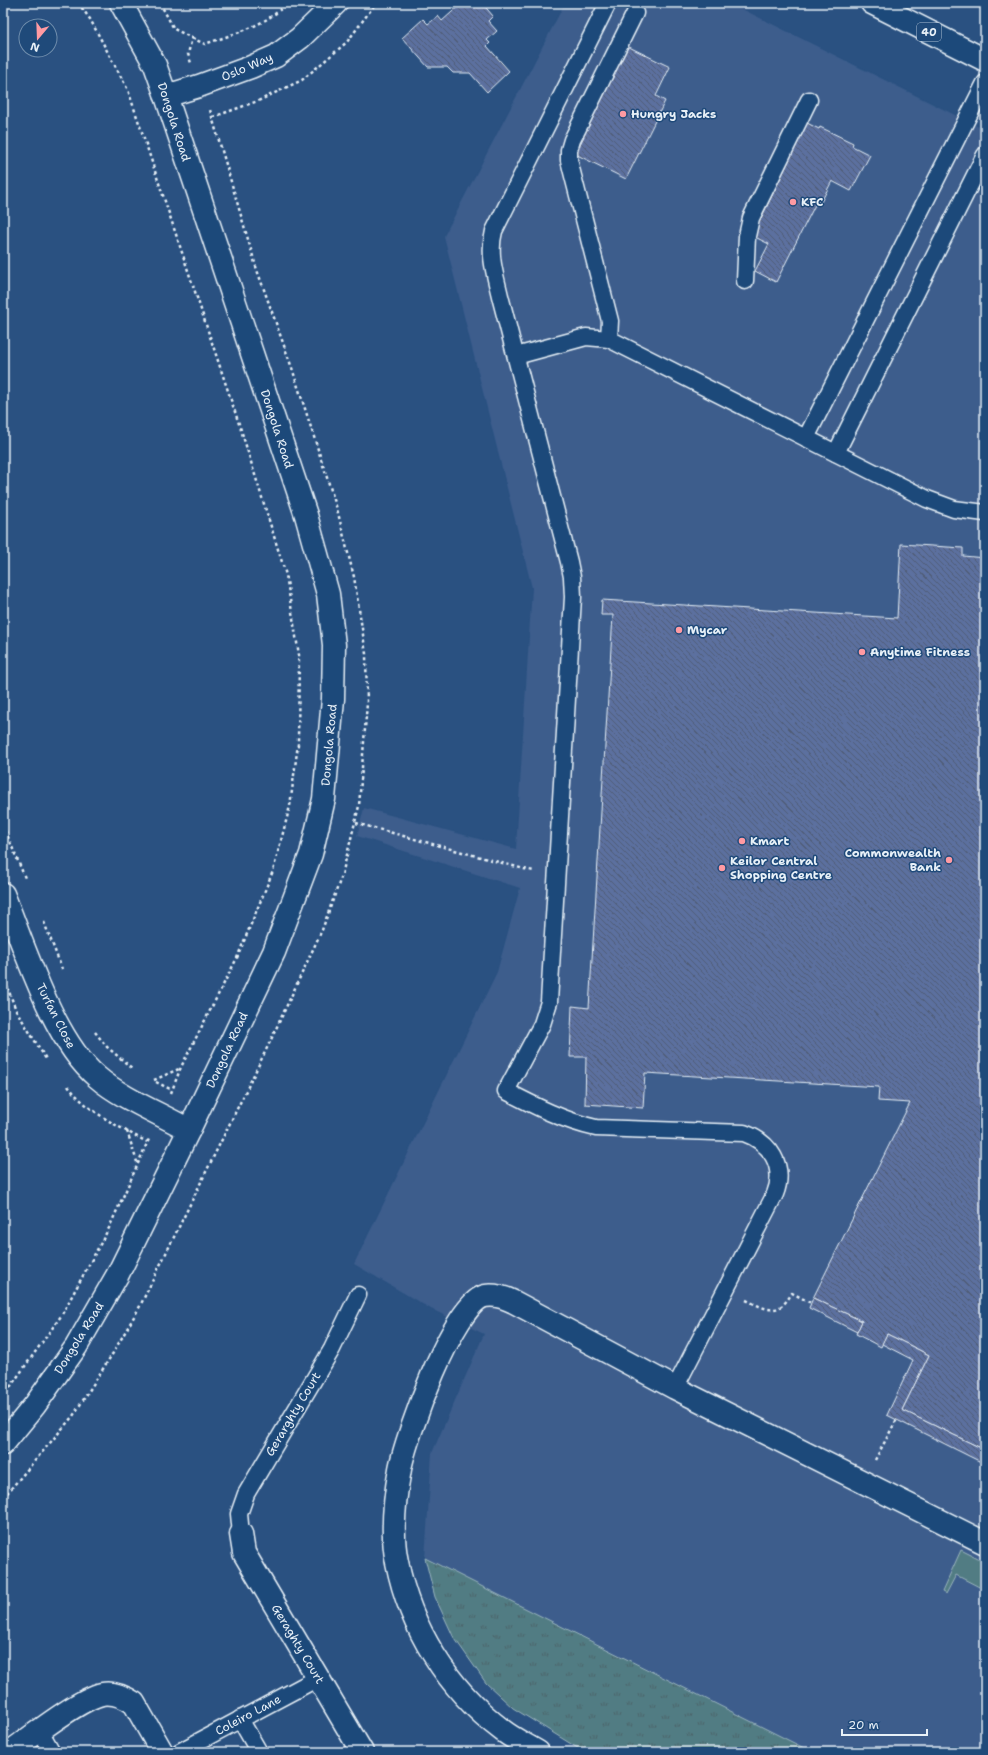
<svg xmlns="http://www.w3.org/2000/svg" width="988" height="1755" font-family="'Shantell Sans',sans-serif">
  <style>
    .built { fill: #3c5d8c }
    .grass { fill: url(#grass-tufts); stroke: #9cb6be }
    .garden { fill: #517b83; stroke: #9cb6be }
    .building { fill: url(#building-back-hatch); stroke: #e8f1f8 }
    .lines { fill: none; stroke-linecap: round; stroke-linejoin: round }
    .lane-casing { stroke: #e8f1f8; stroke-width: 19 }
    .street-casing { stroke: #e8f1f8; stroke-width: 25 }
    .primary-casing { stroke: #e8f1f8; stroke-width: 25 }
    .path { stroke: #e8f1f8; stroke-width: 2.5; stroke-dasharray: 3 3; stroke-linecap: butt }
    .lane { stroke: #1f4a7a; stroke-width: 16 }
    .street { stroke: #1f4a7a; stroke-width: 22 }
    .primary { stroke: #1f4a7a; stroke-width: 22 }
    .poi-dot { fill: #ff9aa2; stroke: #1f4a7a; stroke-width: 1.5 }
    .labels { text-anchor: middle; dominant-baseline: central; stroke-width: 3; stroke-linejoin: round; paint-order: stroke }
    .shield { fill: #1f4a7a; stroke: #acbfd2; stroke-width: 1 }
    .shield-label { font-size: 11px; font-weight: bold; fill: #e8f1f8 }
    .street-label { font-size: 12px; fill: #e8f1f8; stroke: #1f4a7a }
    .poi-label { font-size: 12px; font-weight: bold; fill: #e8f1f8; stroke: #1f4a7a; text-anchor: start }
  </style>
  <defs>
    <pattern id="grass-tufts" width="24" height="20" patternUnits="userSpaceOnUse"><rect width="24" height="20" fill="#517b83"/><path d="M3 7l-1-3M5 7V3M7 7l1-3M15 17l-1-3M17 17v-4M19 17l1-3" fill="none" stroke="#4c6469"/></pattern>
    <pattern id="building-back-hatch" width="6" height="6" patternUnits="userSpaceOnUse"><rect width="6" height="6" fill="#5b709f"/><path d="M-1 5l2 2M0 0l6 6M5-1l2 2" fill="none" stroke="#505c74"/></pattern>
  </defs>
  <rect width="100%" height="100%" fill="#2a5181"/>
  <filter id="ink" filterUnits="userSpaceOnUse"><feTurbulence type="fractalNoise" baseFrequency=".025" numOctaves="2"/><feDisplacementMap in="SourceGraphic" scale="8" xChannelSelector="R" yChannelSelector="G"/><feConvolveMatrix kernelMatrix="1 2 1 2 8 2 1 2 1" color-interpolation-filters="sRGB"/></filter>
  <g filter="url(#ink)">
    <path class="built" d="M565 3H730L985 130V1752H812L425 1558 432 1453 484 1334 431 1309 354 1264 497 972 520 888 357 836 364 808 516 849 532 588 444 236Z"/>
    <path class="grass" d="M425 1558 812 1752H584L513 1708 486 1683 453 1636 435 1597Z"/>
    <path class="garden" d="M961 1550 985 1562V1590L956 1575 946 1594 942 1592Z"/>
    <g class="building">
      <path d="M462 3H482L493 16 488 21 497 31 487 40 490 43 487 46 509 71 487 92 470 73H453L447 67H428L402 38 423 19 428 24 438 16 442 21Z"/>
      <path d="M625 45 670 67 656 96 665 101 626 179 571 152Z"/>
      <path d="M805 122 819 129 820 127 853 143 852 146 870 155 851 191 832 181 821 202 817 201 776 282 755 271 769 244 741 230 749 213 761 218 779 181 776 180Z"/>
      <path d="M901 544 963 548V556L985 558V1450L902 1410 929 1355 887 1334 881 1347 856 1334 862 1321 813 1298 910 1103 878 1101 879 1087 645 1073 643 1108 585 1104 586 1057H570L572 1006 589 1008 613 615H601L602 600 897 618Z"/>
      <path d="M813 1298 862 1321 857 1332 809 1308Z"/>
      <path d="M887 1334 929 1355 902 1410 985 1450V1464L887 1415 913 1360 882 1344Z"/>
    </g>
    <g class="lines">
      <defs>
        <g id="lane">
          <path d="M608 3 494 231C488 254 495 274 500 296L569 562 572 577 573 597 549 1002 542 1024 506 1091C535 1106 564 1121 596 1128L744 1133C770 1142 786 1166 775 1194L675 1388"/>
          <path d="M745 281 747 236 751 218 809 100"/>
          <path d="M609 339 610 321 573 176 569 160V150L572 140 635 13"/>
          <path d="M516 356 586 337 609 339 927 499 954 509 985 513"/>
          <path d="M806 438 985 83"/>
          <path d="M836 453 985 155"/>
          <path d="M241 1534 239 1514 246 1494 332 1349 358 1295"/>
          <path d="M240 1719 259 1752"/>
          <path d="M40 1731 52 1752"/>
          <path d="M179 1752 318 1678"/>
        </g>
        <g id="street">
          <path d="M166 96 199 86 251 67 276 56 300 38 336 3"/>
          <path d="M3 894C25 948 53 1040 97 1077 121 1098 161 1114 189 1130"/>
          <path d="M3 1444 35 1405 76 1347 118 1274 189 1130 274 952 311 854 324 799 333 699 334 645 328 594 306 515 166 96 155 65 121 3"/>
          <path d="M241 1534 244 1553 362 1752"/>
          <path d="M10 1752C31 1737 79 1699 102 1694 113 1692 125 1697 134 1703L162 1752"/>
          <path d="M538 1752C527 1745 513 1739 502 1730 448 1689 410 1628 397 1562 391 1534 395 1496 400 1469 406 1437 454 1302 485 1296 495 1294 506 1298 514 1302L675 1388 985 1543"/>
        </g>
        <path id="primary" d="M872 3 985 60"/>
      </defs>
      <use href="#lane" class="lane-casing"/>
      <use href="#street" class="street-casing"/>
      <use href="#primary" class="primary-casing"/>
      <g class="path">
        <path d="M78 3 90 19 128 90 242 433 286 575 299 655 298 744 290 806 273 871 237 958 181 1067 171 1093"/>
        <path d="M160 3 174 29 192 38 188 54 191 63"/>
        <path d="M192 38 205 44C233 34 266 26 287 3"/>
        <path d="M213 117 258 101 302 80 347 42 376 3"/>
        <path d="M356 823 524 869 534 871"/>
        <path d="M3 825 25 878"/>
        <path d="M44 922 62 969"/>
        <path d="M3 976 16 1010 46 1059"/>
        <path d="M95 1032 107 1047 133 1069"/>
        <path d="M154 1080 181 1068"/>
        <path d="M156 1082 172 1090"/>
        <path d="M68 1086C88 1112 119 1127 147 1142"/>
        <path d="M127 1131 137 1162"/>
        <path d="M746 1300C767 1310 778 1317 792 1293L811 1303"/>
        <path d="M3 1397 61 1316 109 1228 149 1139"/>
        <path d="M875 1460 897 1419"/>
        <path d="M3 1498 73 1416 113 1353 139 1308 268 1046 322 930 342 875 359 806 367 703 366 654 354 577 337 509 292 368 257 270 210 110"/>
      </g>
      <use href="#lane" class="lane"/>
      <use href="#street" class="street"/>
      <use href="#primary" class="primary"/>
    </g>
  </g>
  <g class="poi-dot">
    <circle cx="623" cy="114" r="4"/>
    <circle cx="793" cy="202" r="4"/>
    <circle cx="679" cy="630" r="4"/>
    <circle cx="862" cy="652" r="4"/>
    <circle cx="742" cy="841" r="4"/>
    <circle cx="949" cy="860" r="4"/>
    <circle cx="722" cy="868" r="4"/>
  </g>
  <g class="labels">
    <rect class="shield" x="917" y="23" width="24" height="18" rx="3"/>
    <g class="shield-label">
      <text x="929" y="32">40</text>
    </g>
    <g class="street-label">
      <text transform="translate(247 67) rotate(-23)">Oslo Way</text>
      <text transform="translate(174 122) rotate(72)">Dongola Road</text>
      <text transform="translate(277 429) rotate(72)">Dongola Road</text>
      <text transform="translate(329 745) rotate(-85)">Dongola Road</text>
      <text transform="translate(56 1016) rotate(63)">Turfan Close</text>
      <text transform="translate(227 1050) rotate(-65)">Dongola Road</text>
      <text transform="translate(79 1338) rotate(-58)">Dongola Road</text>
      <text transform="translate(293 1414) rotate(-59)">Gerarghty Court</text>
      <text transform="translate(298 1644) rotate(59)">Geraghty Court</text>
      <text transform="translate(248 1715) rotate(-28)">Coleiro Lane</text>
    </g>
    <g class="poi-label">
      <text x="631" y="114">Hungry Jacks</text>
      <text x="801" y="202">KFC</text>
      <text x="687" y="630">Mycar</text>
      <text x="870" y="652">Anytime Fitness</text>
      <text x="750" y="841">Kmart</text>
      <text x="941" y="853" text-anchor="end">Commonwealth<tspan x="941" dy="14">Bank</tspan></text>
      <text x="730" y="861">Keilor Central<tspan x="730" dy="14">Shopping Centre</tspan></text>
    </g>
  </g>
  <rect width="988" height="1755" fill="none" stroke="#1f4a7a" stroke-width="16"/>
  <rect x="8" y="8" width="972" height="1739" fill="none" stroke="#e8f1f8" stroke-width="1.5" filter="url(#ink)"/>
  <g transform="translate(38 38) rotate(199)"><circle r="19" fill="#1f4a7a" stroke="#6f8dac"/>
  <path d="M0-3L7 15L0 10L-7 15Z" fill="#ff9aa2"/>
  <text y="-6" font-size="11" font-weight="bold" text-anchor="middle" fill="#e8f1f8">N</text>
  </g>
  <path d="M842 1729v6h85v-6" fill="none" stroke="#e8f1f8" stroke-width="2"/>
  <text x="848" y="1729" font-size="12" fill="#e8f1f8" stroke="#1f4a7a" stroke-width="3" paint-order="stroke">20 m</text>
</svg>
